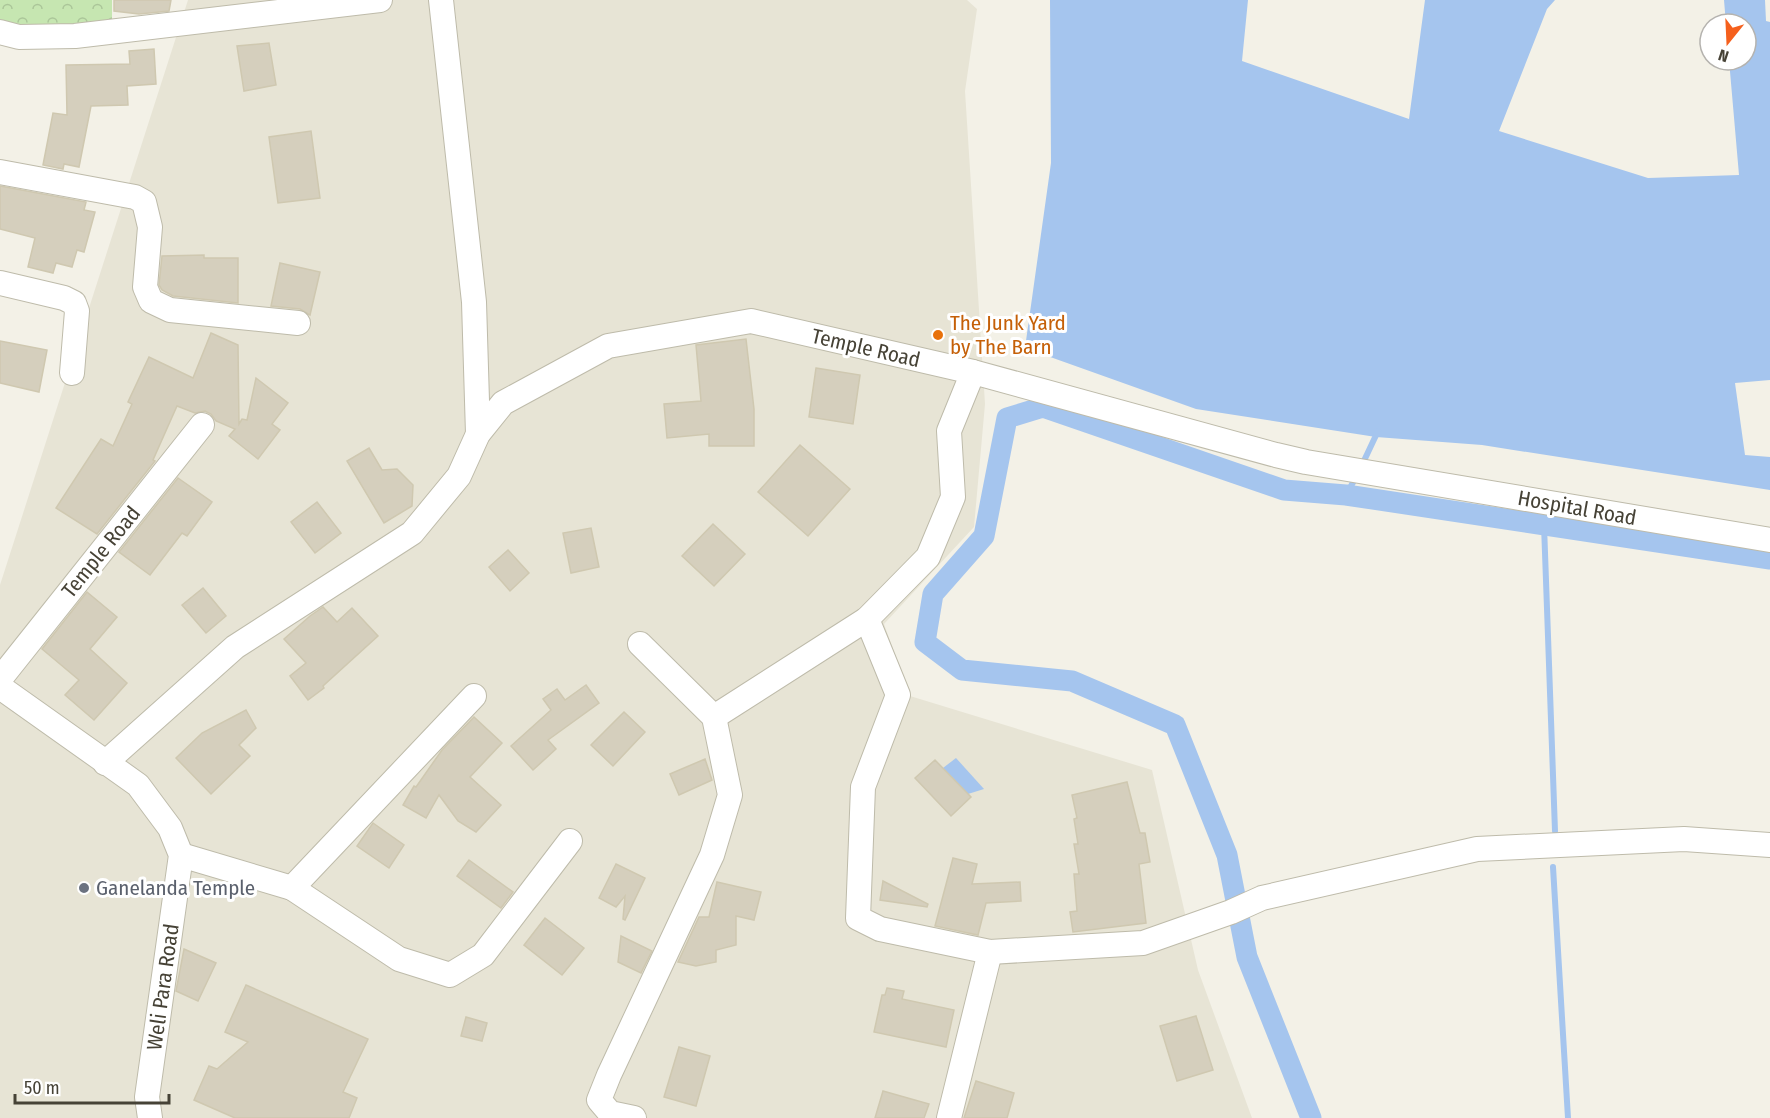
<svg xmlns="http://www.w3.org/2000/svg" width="1770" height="1118" font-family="'Fira Sans Condensed',sans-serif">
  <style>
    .residential { fill: #e7e4d5 }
    .forest { fill: url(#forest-crowns) }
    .water { fill: #a5c5ee }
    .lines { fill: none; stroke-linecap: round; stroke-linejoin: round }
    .stream { stroke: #a5c5ee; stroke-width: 6 }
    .canal { stroke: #a5c5ee; stroke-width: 21 }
    .building { fill: #d5cfbd; stroke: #cfc8b0; stroke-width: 1.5 }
    .street-casing { stroke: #bebbaa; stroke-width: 26 }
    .street { stroke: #fff; stroke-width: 24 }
    .food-dot { fill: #e8710a; stroke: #fff; stroke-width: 2 }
    .worship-dot { fill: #6b7280; stroke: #fff; stroke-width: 2 }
    .labels { text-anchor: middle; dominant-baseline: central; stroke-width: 6; stroke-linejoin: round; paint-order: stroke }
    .food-label { font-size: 21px; fill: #c56008; stroke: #fff; text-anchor: start }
    .street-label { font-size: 21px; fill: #464236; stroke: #fff }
    .worship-label { font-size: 21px; fill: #5b616d; stroke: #fff; text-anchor: start }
  </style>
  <defs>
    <pattern id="forest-crowns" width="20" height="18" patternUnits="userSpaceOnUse" patternTransform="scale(1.5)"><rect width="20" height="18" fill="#c6e6b1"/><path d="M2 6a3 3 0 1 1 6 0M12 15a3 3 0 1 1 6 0" fill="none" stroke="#abc699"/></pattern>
  </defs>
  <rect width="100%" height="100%" fill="#f3f1e7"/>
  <path class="residential" d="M188 0H967L977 9 965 91 985 404 974 527 884 624 910 696 1152 770 1198 970 1252 1118H0V585Z"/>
  <path class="forest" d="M0 0H112V35L0 40Z"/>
  <g class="water">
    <path d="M1050 0H1248L1242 61 1409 119 1425 0H1555L1547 9 1499 131 1648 178 1739 175 1729 60H1746V24H1726L1724 0H1765L1766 21 1770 22V380L1735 383 1745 455 1770 457V490L1482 445 1376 437 1196 409 1025 348 1051 163Z"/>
    <path d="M956 758 984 789 968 794 943 768Z"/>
  </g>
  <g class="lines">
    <g class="stream">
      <path d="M1362 465 1378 431"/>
      <path d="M1346 495 1356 477"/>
      <path d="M1544 525 1555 831"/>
      <path d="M1553 867 1568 1118"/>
    </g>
    <path class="canal" d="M1311 1118 1247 957 1227 855 1175 725 1072 681 962 670 925 642 933 594 984 536 1007 418 1043 407 1284 490 1346 495 1770 559"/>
  </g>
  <g class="building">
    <path d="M114 0H171L169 11 139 14 114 11Z"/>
    <path d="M269 43 276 85 244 91 237 46Z"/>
    <path d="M154 49 156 84 127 86 128 105 91 106 79 167 64 164 63 169 43 165 53 113 67 115 66 65 130 64 129 51Z"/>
    <path d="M311 131 320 198 278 203 269 137Z"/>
    <path d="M0 186 86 202 84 210 95 212 84 252 77 250 72 267 56 263 53 273 28 267 35 238 0 229Z"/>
    <path d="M204 255V258H238V303L173 296 162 290 159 285 162 256Z"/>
    <path d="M280 263 320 272 310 315 300 309 271 306Z"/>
    <path d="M211 333 238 345 239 424 242 419 247 420 256 378 288 403 272 424 280 430 258 459 229 436 235 429 216 421 211 414 205 411 195 413 177 406 153 460 155 461 97 534 56 508 101 439 113 446 132 404 128 402 149 357 193 378Z"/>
    <path d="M746 339 754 409V446H709V434L667 438 664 404 701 401 696 345Z"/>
    <path d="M0 341 47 350 39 392 0 383Z"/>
    <path d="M816 368 860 375 853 424 809 417Z"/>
    <path d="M800 445 850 489 808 536 758 492Z"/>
    <path d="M369 448 382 470 397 469 413 485 412 506 384 523 347 461Z"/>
    <path d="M178 478 212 502 187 536 182 533 150 575 119 552Z"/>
    <path d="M317 502 341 533 315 553 291 522Z"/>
    <path d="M713 524 745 554 714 586 682 556Z"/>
    <path d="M591 528 599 567 571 573 563 533Z"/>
    <path d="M508 550 529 573 510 591 489 567Z"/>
    <path d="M203 588 226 616 206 633 182 605Z"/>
    <path d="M87 592 117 617 90 649 127 683 94 720 65 695 79 680 42 649Z"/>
    <path d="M323 607 337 622 352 608 378 636 323 686 324 688 308 700 290 676 306 663 284 639 310 616Z"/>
    <path d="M586 685 599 703 548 740 556 749 533 770 511 746 551 710 543 699 557 689 565 700Z"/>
    <path d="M246 710 256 728 239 745 250 756 211 794 176 758 202 733Z"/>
    <path d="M624 712 645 732 613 766 591 745Z"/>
    <path d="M474 717 502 743 470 777 501 805 476 832 458 821 439 795 426 818 403 805 414 786 416 787 442 750Z"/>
    <path d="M705 759 712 780 679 795 670 774Z"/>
    <path d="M935 760 971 797 951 816 915 778Z"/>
    <path d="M1127 782 1140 833H1145L1150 862 1139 864 1146 923 1073 932 1070 912 1077 911 1074 874H1079L1074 844H1078L1074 819 1077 818 1072 795Z"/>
    <path d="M373 823 404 845 389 868 357 846Z"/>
    <path d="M953 858 977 864 972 884 1020 882 1021 901 986 903 978 935 935 926Z"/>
    <path d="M469 860 513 892 501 908 457 876Z"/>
    <path d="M616 864 645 878 625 920 623 919 625 896 616 907 599 898Z"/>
    <path d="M883 881 928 904 927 907 880 900Z"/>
    <path d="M717 882 761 892 754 920 736 916V945L716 950V962L696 966 678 962 699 917H709Z"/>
    <path d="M545 918 584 948 562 975 524 945Z"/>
    <path d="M621 936 652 951 641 973 618 962Z"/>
    <path d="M184 949 216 963 198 1001 176 991Z"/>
    <path d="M246 985 368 1039 343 1092 357 1098 349 1118H235L194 1100 209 1066 217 1069 248 1042 225 1032Z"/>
    <path d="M887 988 904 991 902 999 954 1010 946 1047 874 1032 882 995H885Z"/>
    <path d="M1196 1016 1213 1070 1177 1081 1160 1026Z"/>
    <path d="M466 1017 487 1023 482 1041 461 1036Z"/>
    <path d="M679 1047 710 1056 696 1106 664 1097Z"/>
    <path d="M976 1081 1014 1093 1007 1118H964Z"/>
    <path d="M883 1091 929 1104 924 1118H875Z"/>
  </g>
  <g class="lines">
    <defs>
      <g id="street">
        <path d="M441 0 474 302 478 434"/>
        <path d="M0 32 19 37 75 36 380 0"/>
        <path d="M0 172 135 197 144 202 150 227 145 287 151 301 170 310 298 323"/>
        <path d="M0 283 64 298 74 303 77 311 72 373"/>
        <path d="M867 619 898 695 863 787 858 918 880 929 990 952 1143 943 1231 912 1262 898 1477 849 1684 839 1770 845"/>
        <path d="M0 679 202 425"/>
        <path d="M0 687 138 785 170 828 181 855 147 1097 150 1118"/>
        <path d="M714 717 867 619 928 557 953 497 949 431 973 372"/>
        <path d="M105 763 235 647 412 533 459 476 478 434 503 403 608 346 751 321 973 372 1276 455 1306 462 1770 540"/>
        <path d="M181 855 292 888 399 959 450 975 483 955 570 841"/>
        <path d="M292 888 474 696"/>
        <path d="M634 1118 610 1113 599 1100 609 1075 712 855 730 795 714 717 640 644"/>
        <path d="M949 1118 990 952"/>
      </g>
    </defs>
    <use href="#street" class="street-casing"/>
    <use href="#street" class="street"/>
  </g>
  <circle class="food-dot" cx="938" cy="335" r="6"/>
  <circle class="worship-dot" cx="84" cy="888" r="6"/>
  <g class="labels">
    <g class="food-label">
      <text x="950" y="323">The Junk Yard<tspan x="950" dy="24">by The Barn</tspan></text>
    </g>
    <g class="street-label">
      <text transform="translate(866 348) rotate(13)">Temple Road</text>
      <text transform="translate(1577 508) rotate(10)">Hospital Road</text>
      <text transform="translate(101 552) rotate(-51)">Temple Road</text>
      <text transform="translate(163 987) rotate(-82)">Weli Para Road</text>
    </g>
    <g class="worship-label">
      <text x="96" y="888">Ganelanda Temple</text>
    </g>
  </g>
  <g transform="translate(1728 42) rotate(198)"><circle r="28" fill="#ffffff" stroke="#b5b3af" stroke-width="1.5"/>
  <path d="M0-4.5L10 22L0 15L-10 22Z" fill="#f5601d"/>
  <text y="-9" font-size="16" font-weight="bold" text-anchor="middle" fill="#464236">N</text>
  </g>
  <path d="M15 1094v9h154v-9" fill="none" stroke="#464236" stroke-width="3"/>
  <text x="24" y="1094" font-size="18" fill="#464236" stroke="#ffffff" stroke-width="4.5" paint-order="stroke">50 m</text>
</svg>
